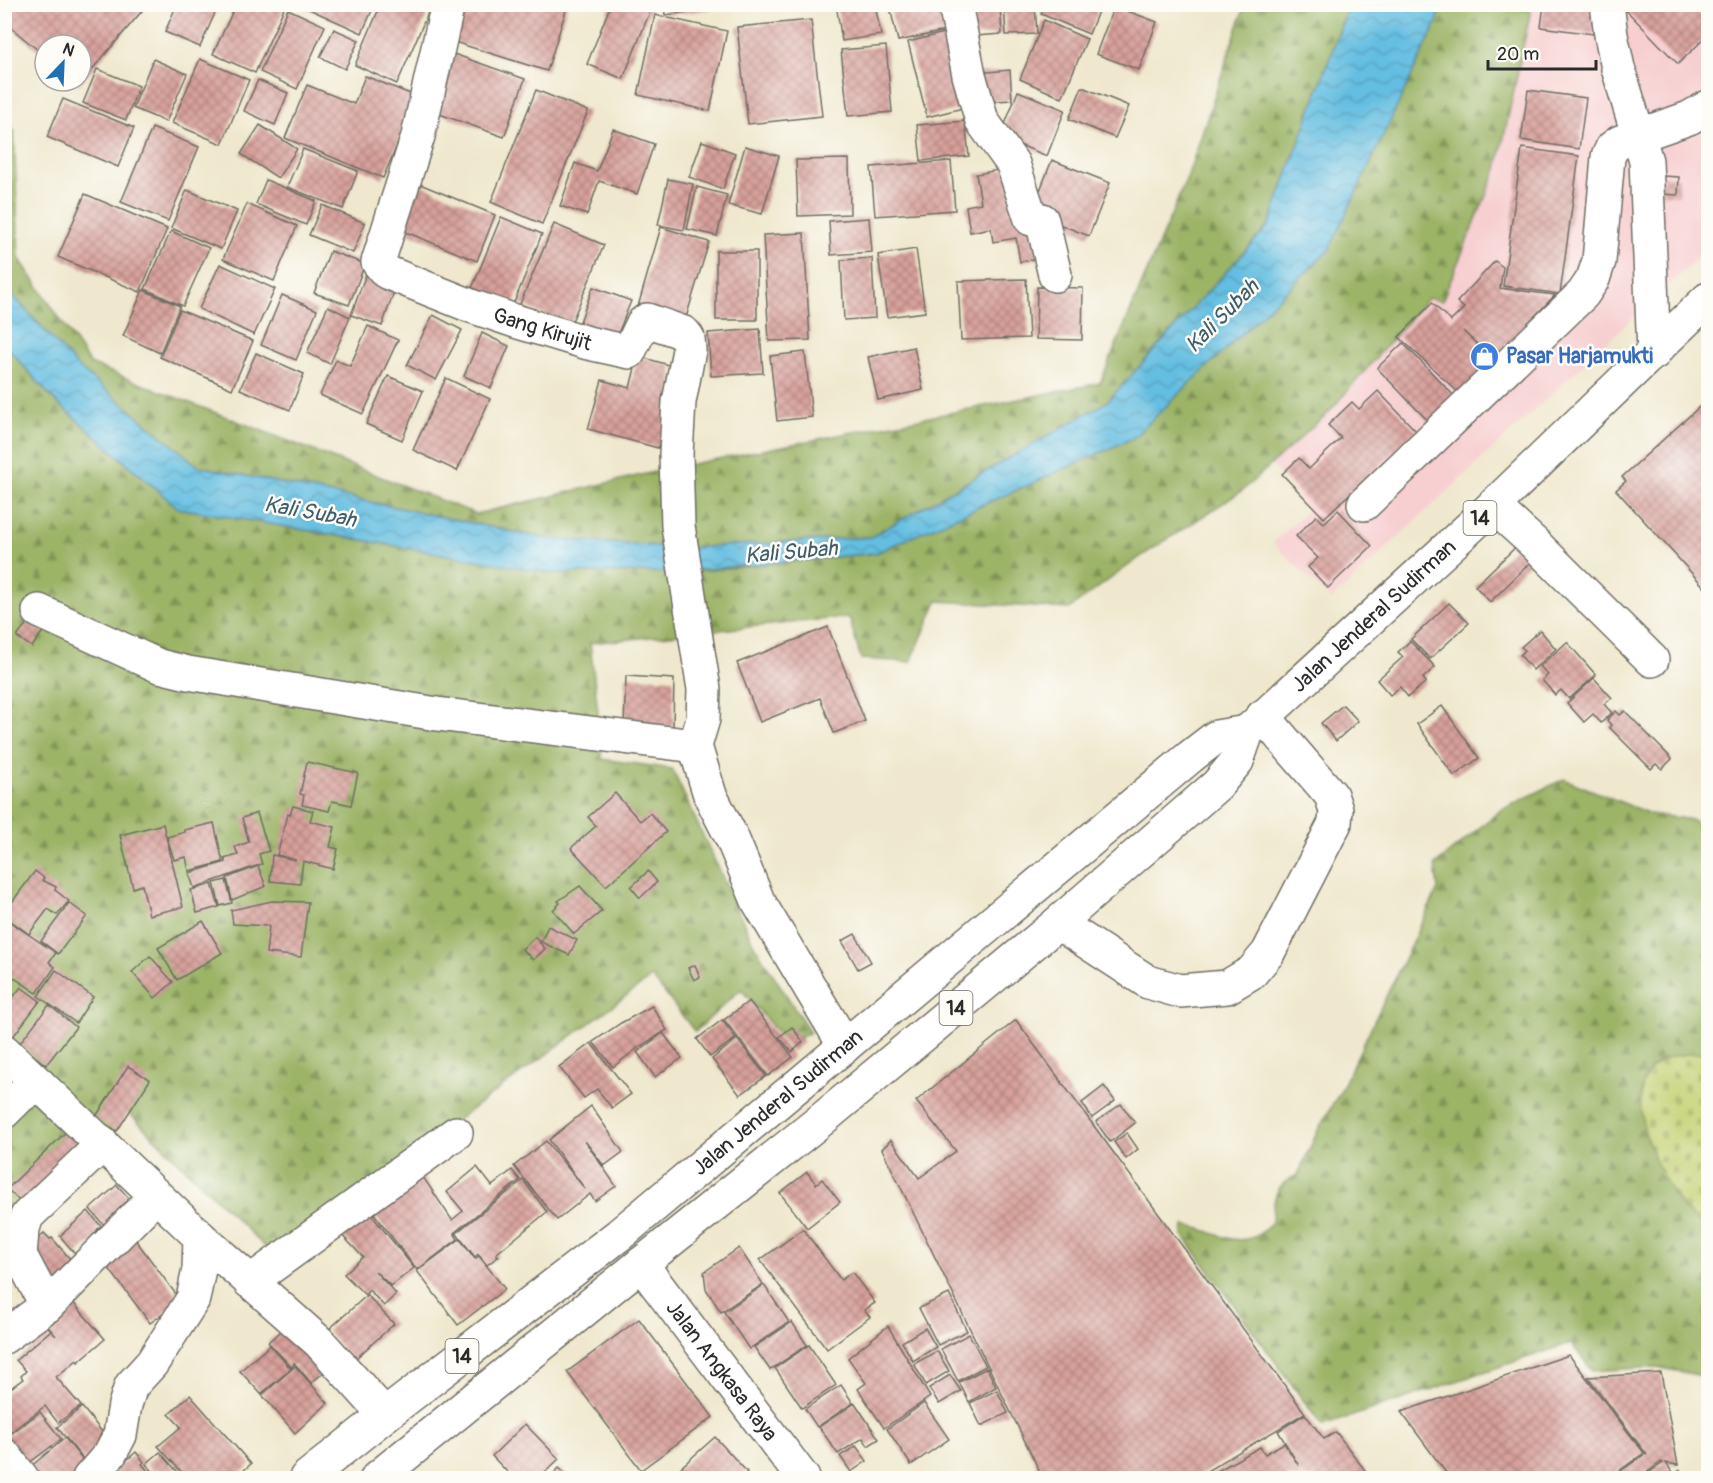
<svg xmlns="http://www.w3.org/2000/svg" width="1713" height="1483" font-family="Pangolin,sans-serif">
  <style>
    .built { fill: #f7cfd0 }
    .forest { fill: url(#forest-firs); stroke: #637048; stroke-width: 1.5 }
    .cemetery { fill: url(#cemetery-stones); stroke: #787e50; stroke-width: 1.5 }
    .water { fill: url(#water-waves); stroke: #477486; stroke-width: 1.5 }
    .building { fill: url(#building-cross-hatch) }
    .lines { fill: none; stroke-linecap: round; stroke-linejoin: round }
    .minor-casing { stroke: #706d64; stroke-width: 36 }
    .highway-casing { stroke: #706d64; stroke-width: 36 }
    .minor { stroke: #fff; stroke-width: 33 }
    .highway { stroke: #fff; stroke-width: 33 }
    .labels { text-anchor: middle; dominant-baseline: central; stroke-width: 5; stroke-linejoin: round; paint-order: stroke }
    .shield { fill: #fdfcf7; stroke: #6a6a68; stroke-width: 1.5 }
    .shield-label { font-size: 20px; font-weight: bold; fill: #2b2b2b }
    .street-label { font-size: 21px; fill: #2b2b2b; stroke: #fdfcf7 }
    .shop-label { font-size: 21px; font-weight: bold; fill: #366cbe; stroke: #fdfcf7; text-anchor: start }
    .water-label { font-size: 22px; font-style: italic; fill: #3f5e6b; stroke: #fdfcf7 }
  </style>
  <defs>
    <pattern id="forest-firs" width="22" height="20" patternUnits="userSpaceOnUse" patternTransform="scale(1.5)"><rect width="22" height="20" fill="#9bb466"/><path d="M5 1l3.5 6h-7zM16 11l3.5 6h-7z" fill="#7f9354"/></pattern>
    <pattern id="cemetery-stones" width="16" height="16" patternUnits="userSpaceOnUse" patternTransform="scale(1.5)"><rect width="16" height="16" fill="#c4d274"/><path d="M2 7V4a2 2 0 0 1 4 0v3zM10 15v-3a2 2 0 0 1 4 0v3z" fill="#a9b465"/></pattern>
    <pattern id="water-waves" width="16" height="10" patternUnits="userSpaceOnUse" patternTransform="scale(1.5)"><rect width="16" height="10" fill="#63bee1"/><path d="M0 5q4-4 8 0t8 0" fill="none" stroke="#529bb7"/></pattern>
    <pattern id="building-cross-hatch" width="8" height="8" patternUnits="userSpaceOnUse" patternTransform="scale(1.5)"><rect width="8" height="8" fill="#d8a09b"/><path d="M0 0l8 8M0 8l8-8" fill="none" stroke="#af837f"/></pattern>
  </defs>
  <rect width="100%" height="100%" fill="#fdfcf7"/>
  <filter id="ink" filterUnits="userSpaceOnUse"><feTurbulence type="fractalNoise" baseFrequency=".0167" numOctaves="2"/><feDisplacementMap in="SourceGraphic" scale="12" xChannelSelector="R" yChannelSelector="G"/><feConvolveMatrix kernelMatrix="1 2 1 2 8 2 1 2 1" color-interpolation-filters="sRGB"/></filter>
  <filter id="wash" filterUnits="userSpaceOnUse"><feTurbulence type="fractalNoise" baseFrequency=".008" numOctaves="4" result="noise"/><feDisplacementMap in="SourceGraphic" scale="24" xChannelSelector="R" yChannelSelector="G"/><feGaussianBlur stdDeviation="1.35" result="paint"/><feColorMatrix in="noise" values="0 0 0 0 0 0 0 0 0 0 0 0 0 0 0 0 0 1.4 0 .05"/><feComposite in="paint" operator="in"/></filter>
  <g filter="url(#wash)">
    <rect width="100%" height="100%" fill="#efe8ce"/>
    <path class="built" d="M1532 5H1708V248L1331 600 1273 543 1308 510 1271 464 1330 411 1428 298 1442 301 1497 169Z"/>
    <g class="forest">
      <path d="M1245 5H1349L1269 225 1107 402 871 537 687 548 682 466 1100 383 1188 175Z"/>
      <path d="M1438 5H1532L1497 169 1442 301 1428 298 1330 411 1242 491 1143 555 1069 609 937 601 911 662 861 659 849 617 700 632 690 572 876 553 1133 438 1438 20Z"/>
      <path d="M5 120 14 130 19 258 90 364 476 514 671 468 676 547 548 539 197 466 78 367 5 287Z"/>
      <path d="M5 345 53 399 178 508 551 573 678 572 689 633 590 643 599 721 158 676 601 742 602 759 672 769 754 945 810 1032 788 1045 741 989 695 1032 652 977 273 1255 128 1112 5 1244Z"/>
      <path d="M1564 779 1650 814 1693 820 1708 831V1377L1657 1367 1592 1371 1571 1343 1322 1426 1183 1235 1184 1226C1208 1226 1229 1247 1254 1237 1261 1235 1267 1226 1272 1222 1274 1199 1273 1185 1298 1175L1318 1130 1340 1092 1438 889 1435 865 1501 810Z"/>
    </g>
    <path class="cemetery" d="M1708 1052V1230C1700 1223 1691 1217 1684 1208 1659 1180 1613 1085 1663 1060 1675 1054 1695 1053 1708 1052Z"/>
    <path class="water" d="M1349 5H1438V20L1329 250 1133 438 876 553 678 572 551 573 178 508 53 399 5 345V287L78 367 198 466 548 539 687 548 871 537 1107 402 1269 225Z"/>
    <g id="blocks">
      <g class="building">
        <path d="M4 4H134L142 11 79 85 75 81H81V45H45V56L4 22Z"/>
        <path d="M177 4H219L200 47 165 32Z"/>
        <path d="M236 4H276L284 8 255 73 213 54Z"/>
        <path d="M298 4H375L362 33Z"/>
        <path d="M381 4H423L430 8 397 84 355 65Z"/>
        <path d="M459 4H568L547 71 448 40Z"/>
        <path d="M611 4H653L623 79 587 64Z"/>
        <path d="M664 4H737V6L665 15Z"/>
        <path d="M836 4H875L881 35 842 41Z"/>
        <path d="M889 4H945L950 30 898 41Z"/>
        <path d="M1004 4H1035L1037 34 1006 35Z"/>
        <path d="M1045 4H1101L1089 34 1041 14Z"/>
        <path d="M1544 4H1595L1593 34 1541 27Z"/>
        <path d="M1630 4H1708V35L1678 64 1625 9Z"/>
        <path d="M959 5H1000L1002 34 962 37Z"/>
        <path d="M1114 6 1157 22 1139 70 1096 54Z"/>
        <path d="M288 9 325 26 297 89 260 72Z"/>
        <path d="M655 15 727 31 710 111 638 95Z"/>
        <path d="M811 20 822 116 748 124 737 27Z"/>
        <path d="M1044 20 1087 39 1062 98 1020 79Z"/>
        <path d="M334 29 359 40 345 69 320 57Z"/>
        <path d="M956 30 975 105 927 117 908 42Z"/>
        <path d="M886 46 892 112 848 116 841 50Z"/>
        <path d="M451 53 525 79 504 137 431 111Z"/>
        <path d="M153 59 187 74 166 122 133 108Z"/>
        <path d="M200 59 249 80 222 144 172 123Z"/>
        <path d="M97 69 139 86 126 120 83 103Z"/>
        <path d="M1010 70 1012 100 979 102 976 73Z"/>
        <path d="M365 76 418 97 383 178 285 138 307 85 354 104Z"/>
        <path d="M258 80 288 93 275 125 244 111Z"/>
        <path d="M1082 87 1129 106 1115 138 1069 119Z"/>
        <path d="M536 90 588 111 542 224 491 202Z"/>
        <path d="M1528 90 1586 98 1579 149 1521 140Z"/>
        <path d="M1018 91 1065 110 1047 156 1000 137Z"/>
        <path d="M63 99 134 128 118 167 47 137Z"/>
        <path d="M965 121 969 156 921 161 917 125Z"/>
        <path d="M260 125 297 149 278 178 241 154Z"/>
        <path d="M152 128 199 147 168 221 121 202Z"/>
        <path d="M613 129 654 144 637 194 599 181 587 215 560 206 575 163 597 171Z"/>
        <path d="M702 141 735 153 723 189 689 177Z"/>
        <path d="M745 146 779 156 762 214 728 205Z"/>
        <path d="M1522 148 1579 156 1560 294 1503 286Z"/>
        <path d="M303 149 358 171 343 209 287 187Z"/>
        <path d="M849 159 850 214 798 216 796 160Z"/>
        <path d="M1052 160 1110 183 1089 236 1031 213Z"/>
        <path d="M951 161 955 210 875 216 871 167Z"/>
        <path d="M1009 168 1039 225 1045 258 1020 262 1016 238 993 242 991 228 970 232 966 206 981 203 976 174Z"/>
        <path d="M1662 176 1679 177 1678 195 1661 194Z"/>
        <path d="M668 179 693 184 684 230 658 225Z"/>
        <path d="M266 180 316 201 306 225 256 204Z"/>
        <path d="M415 182 495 215 477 261 396 228Z"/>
        <path d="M697 187 727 195 717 236 687 229Z"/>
        <path d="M187 190 237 211 221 249 171 228Z"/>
        <path d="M85 194 167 229 140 292 58 257Z"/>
        <path d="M247 204 297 226 274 281 223 259Z"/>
        <path d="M322 205 365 223 353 253 309 235Z"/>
        <path d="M501 217 542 234 511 310 470 293Z"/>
        <path d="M869 218 872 252 831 255 829 221Z"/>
        <path d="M554 224 604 245 570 326 520 304Z"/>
        <path d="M661 227 709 242 684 324 637 310Z"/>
        <path d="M171 231 209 248 183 306 145 289Z"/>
        <path d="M804 233 810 340 769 341 763 235Z"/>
        <path d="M916 249 925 312 887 317 878 255Z"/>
        <path d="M330 251 365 264 349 305 314 293Z"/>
        <rect x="716" y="251" width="41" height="69"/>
        <path d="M872 258 875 318 844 320 841 260Z"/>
        <path d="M1495 261 1503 267 1500 288 1555 295 1494 360 1463 331 1494 361 1461 395 1399 337 1432 303 1451 321 1464 308 1457 302Z"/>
        <path d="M220 264 275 289 254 335 199 309Z"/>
        <path d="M366 274 396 286 382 326 351 315Z"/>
        <path d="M1026 279 1029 338 961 340 958 281Z"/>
        <path d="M593 287 631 301 615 341 578 327Z"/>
        <path d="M1037 287 1083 288 1082 340 1036 339Z"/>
        <path d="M143 290 180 306 160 353 123 336Z"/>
        <path d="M282 295 317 310 296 360 261 345Z"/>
        <path d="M328 306 350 317 330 364 307 353Z"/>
        <path d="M180 310 253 341 232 389 160 357Z"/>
        <path d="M433 315 462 330 436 380 407 365Z"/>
        <path d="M368 326 398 340 363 414 320 395 336 360 350 366Z"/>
        <path d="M760 329 763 373 711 376 708 333Z"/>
        <path d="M482 333 509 346 491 388 464 376Z"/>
        <path d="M1403 343 1457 399 1431 424 1377 368Z"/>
        <path d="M914 347 923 390 878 400 868 357Z"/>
        <path d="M805 352 812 417 777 421 770 356Z"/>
        <path d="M256 353 304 374 290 410 240 389Z"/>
        <path d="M638 356 672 366V398L658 448 588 429 602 380 630 388Z"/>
        <path d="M388 376 423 391 402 440 366 424Z"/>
        <path d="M446 378 490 399 457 471 413 450Z"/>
        <path d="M1378 391 1416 431 1324 518 1282 474 1299 458 1309 469 1341 438 1328 425 1352 402 1359 409Z"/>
        <path d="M1708 399V591L1616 490 1626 481 1622 477Z"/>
        <path d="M1338 510 1372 546 1328 588 1308 567 1318 558 1296 536 1316 516 1324 523Z"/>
        <path d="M1521 542 1536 557 1490 602 1475 586Z"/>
        <path d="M1449 603 1469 623 1430 659 1411 639Z"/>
        <path d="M29 620 44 630 32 647 17 637Z"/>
        <path d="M828 627 865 721 834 733 820 698 760 722 737 663Z"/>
        <path d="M1540 630 1556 649 1533 670 1520 655 1525 650 1521 647Z"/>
        <path d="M1410 641 1435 667 1423 678 1426 682 1408 697 1400 687 1390 695 1377 680 1403 657 1398 652Z"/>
        <path d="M1567 642 1596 675 1569 699 1561 690 1555 695 1542 680 1548 675 1540 666Z"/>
        <path d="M626 676 674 679 673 727 624 724Z"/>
        <path d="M1594 678 1612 698 1604 704 1612 713 1601 723 1593 714 1584 722 1567 703Z"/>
        <path d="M1343 705 1358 721 1336 741 1321 723Z"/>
        <path d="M1442 706 1479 758 1454 776 1417 724Z"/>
        <path d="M1616 711 1620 715 1625 711 1672 759 1662 769 1656 764 1651 769 1609 727 1611 725 1607 720Z"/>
        <path d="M307 762 358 773 351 805 332 801 329 811 302 805 304 795 300 794Z"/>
        <path d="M615 793 640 821 650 813 666 832 606 886 571 848 596 826 588 817Z"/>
        <path d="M293 806 313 811 310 821 335 827 330 847 338 849 333 869 303 861 300 884 270 881 272 855 296 860 277 855 288 814 290 815Z"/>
        <path d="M257 813 269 851 259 854 262 864 194 888 189 873 226 862 224 859 238 855 235 847 249 842 242 818Z"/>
        <path d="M214 823 223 862 189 871 186 857 174 860 167 837 185 832 184 830Z"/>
        <path d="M163 824 183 907 149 915 142 885 133 888 120 835Z"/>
        <path d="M258 866 266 886 232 900 227 878Z"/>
        <path d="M35 871 44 878 42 880 56 887 55 890 69 901 57 915 48 909 29 934 4 916V913Z"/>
        <path d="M648 871 657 882 640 898 631 887Z"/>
        <path d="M226 880 232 903 220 906 214 883Z"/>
        <path d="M212 884 219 907 197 913 191 890Z"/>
        <path d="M580 886 602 911 574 934 553 910 560 903 558 901Z"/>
        <path d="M272 901 308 902 301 957 266 953 269 926 233 924 231 910Z"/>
        <path d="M69 903 87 916 58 954 41 941Z"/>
        <path d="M4 918 56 953 49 962 55 967 37 993 4 971Z"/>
        <path d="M203 921 222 953 177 980 158 948Z"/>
        <path d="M548 926 577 940 569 955 541 942Z"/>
        <path d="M855 934 871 962 858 969 842 941Z"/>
        <path d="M535 937 545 949 533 960 522 949Z"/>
        <path d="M150 956 173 982 155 998 132 972Z"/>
        <path d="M695 965 700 977 694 980 688 968Z"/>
        <path d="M56 970 93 997 76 1023 38 996Z"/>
        <path d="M21 987 40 1001 12 1038 4 1033V1009Z"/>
        <path d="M749 1001 793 1057 768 1076 724 1020Z"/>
        <path d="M49 1005 76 1027 46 1065 19 1044Z"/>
        <path d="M652 1006 667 1030 639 1047 613 1067 593 1042 621 1023Z"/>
        <path d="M722 1020 736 1038 710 1057 697 1039Z"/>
        <path d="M1016 1020 1305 1413 1195 1478H1023L1039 1470 882 1149 891 1140 919 1178 956 1151 916 1101Z"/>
        <path d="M792 1027 803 1042 792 1052 779 1037Z"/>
        <path d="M663 1033 682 1058 655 1077 637 1052Z"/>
        <path d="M737 1039 766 1076 740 1095 712 1059Z"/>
        <path d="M591 1043 631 1094 612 1108 597 1089 584 1098 559 1067Z"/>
        <path d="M128 1066 150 1080 117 1131 95 1118Z"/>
        <path d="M1104 1086 1115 1101 1092 1118 1082 1103Z"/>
        <path d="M1121 1104 1135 1123 1110 1142 1096 1122Z"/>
        <path d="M591 1106 623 1152 604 1166 585 1141 616 1186 595 1201 590 1194 557 1220 514 1166 546 1141 585 1189 549 1140Z"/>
        <path d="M67 1131 85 1149 26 1207 7 1189Z"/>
        <path d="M1127 1133 1138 1149 1126 1159 1114 1142Z"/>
        <path d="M477 1167 492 1186 512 1170 520 1180 454 1233 458 1239 417 1270 369 1207 417 1168 452 1220 463 1211 447 1192Z"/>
        <path d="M807 1172 816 1184 822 1179 840 1202 807 1228 780 1193Z"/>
        <path d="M523 1180 547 1212 496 1254 499 1256 487 1265 478 1254 475 1257 456 1233Z"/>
        <path d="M117 1185 136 1206 109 1231 90 1209Z"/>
        <path d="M366 1208 414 1268 391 1286 375 1271 396 1294 384 1306 369 1290 365 1295 344 1274 363 1257 337 1230Z"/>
        <path d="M88 1211 101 1226 97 1230 100 1234 76 1255 60 1236Z"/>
        <path d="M803 1229 841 1280 852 1272 875 1303 864 1310 870 1317 827 1349 760 1260Z"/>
        <path d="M44 1233 50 1239 52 1238 78 1268 53 1291 23 1252Z"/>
        <path d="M132 1235 181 1301 150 1323 101 1258Z"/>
        <path d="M460 1239 475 1259 479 1256 505 1289 458 1325 417 1271Z"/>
        <path d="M739 1248 763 1284 721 1312 706 1289 704 1272Z"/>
        <path d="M764 1285 789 1322 749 1349 724 1312Z"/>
        <path d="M949 1294 967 1331 938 1345 919 1308Z"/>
        <path d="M367 1295 394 1324 353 1361 327 1331Z"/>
        <path d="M70 1299 105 1339 78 1362 77 1360 56 1377 81 1406 58 1423 45 1406 4 1437V1393L23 1379 21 1376 26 1371 16 1360 50 1331 56 1336 44 1322Z"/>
        <path d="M639 1319 713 1417 641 1470 567 1372Z"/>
        <path d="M792 1322 807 1345 770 1370 754 1347Z"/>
        <path d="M888 1326 930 1397 884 1428 858 1389 866 1383 848 1358Z"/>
        <path d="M285 1328 328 1369 311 1383 294 1363 292 1368 268 1342Z"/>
        <path d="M925 1328 936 1347 913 1361 902 1342Z"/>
        <path d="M969 1334 986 1366 958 1381 941 1349Z"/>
        <path d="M270 1345 291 1369 261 1394 240 1371Z"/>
        <path d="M809 1345 836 1385 802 1408 775 1368Z"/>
        <path d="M937 1351 949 1371 926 1385 914 1364Z"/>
        <path d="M1569 1355 1644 1453 1609 1478H1450L1401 1412Z"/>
        <path d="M295 1366 328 1403 295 1433 262 1395Z"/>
        <path d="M987 1368 996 1387 969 1402 959 1382Z"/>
        <path d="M1661 1373 1678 1465 1666 1463 1674 1475 1680 1470 1686 1478H1641L1663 1463 1661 1462 1639 1478H1611L1645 1454 1647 1455 1588 1377Z"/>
        <path d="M950 1375 961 1391 939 1404 929 1388Z"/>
        <path d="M841 1385 853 1403 817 1427 805 1409Z"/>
        <path d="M997 1390 1008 1413 981 1426 970 1403Z"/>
        <path d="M190 1395 251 1464 235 1478H187L158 1446 181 1427 169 1414Z"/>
        <path d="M855 1403 879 1439 868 1446 863 1438 838 1454 819 1427Z"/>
        <path d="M924 1403 949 1439 911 1465 887 1429Z"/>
        <path d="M82 1407 107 1438 86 1463 57 1427Z"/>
        <path d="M40 1412 61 1439 21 1469 4 1447V1439Z"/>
        <path d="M1305 1414 1324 1439 1336 1432 1371 1478H1205L1260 1447 1265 1454 1284 1443 1299 1466 1278 1431Z"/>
        <path d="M525 1424 559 1459 539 1478H513L492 1456Z"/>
        <path d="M715 1437 747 1472 740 1478H669Z"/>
        <path d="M65 1438 88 1467 74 1478H28L23 1473Z"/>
        <path d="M856 1446 867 1461 851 1472 840 1456Z"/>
        <path d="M136 1452 144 1462 142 1464 154 1478H106Z"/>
        <path d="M160 1452 182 1477 180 1478H159L146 1464Z"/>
        <path d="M559 1468 570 1478H549Z"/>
      </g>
    </g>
  </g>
  <g filter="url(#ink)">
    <use href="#blocks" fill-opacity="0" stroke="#706d64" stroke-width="1.5"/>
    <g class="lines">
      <defs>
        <g id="minor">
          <path id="s1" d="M448 4 418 136 378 262 386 272 471 306 515 321 588 343 629 352 643 323 647 320 684 333 688 338 689 350 679 402 676 454 678 526 704 689 703 719 695 746 710 795 732 838 758 901 845 1046"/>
          <path d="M955 4 969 75 982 121 1013 164 1031 219 1042 220 1055 275"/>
          <path d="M1607 4 1611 35 1618 68 1646 161 1654 353"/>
          <path d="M1364 504 1583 294 1593 279 1599 261 1608 157 1612 148 1620 142 1689 118 1708 107"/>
          <path d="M1493 506 1534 543 1652 660"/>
          <path d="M39 611 159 666 188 673 437 714 695 746"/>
          <path d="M1058 923 1148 982 1180 991 1227 987 1252 972 1268 953 1335 823 1336 810 1331 795 1263 716"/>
          <path d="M4 1051 200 1237 319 1342 385 1415"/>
          <path d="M4 1112 20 1096 39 1084"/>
          <path id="s2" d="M641 1264 803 1478"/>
          <path d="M250 1282 456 1133"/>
          <path d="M47 1306 20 1255 22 1232 27 1216 103 1144"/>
          <path d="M4 1337 48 1305 156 1196"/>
          <path d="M4 1455 22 1478"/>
          <path d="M89 1478 110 1454 120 1435 125 1405 131 1386 152 1363 193 1299 199 1269 200 1237"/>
        </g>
        <g id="highway">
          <path id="s3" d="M306 1478 385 1415 619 1235 1190 757 1216 737 1247 732"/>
          <path id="s4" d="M377 1478 641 1264 820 1121 1058 923 1217 785 1237 761 1247 732 1493 506 1708 299"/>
        </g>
      </defs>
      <use href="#minor" class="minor-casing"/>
      <use href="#highway" class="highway-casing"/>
      <use href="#minor" class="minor"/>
      <use href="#highway" class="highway"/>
    </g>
  </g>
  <defs>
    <symbol id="shop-disc" viewBox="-11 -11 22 22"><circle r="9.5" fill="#3f7fe0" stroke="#fdfcf7"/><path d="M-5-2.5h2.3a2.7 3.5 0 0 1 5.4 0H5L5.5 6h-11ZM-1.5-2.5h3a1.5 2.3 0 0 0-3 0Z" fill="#fff"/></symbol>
  </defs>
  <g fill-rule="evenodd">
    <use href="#shop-disc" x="1468" y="340" width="33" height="33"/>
  </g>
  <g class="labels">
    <g class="shield">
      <rect x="1463.5" y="501" width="33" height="34" rx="4.5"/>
      <rect x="939.5" y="991" width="33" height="34" rx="4.5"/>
      <rect x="445.5" y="1339" width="33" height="34" rx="4.5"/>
    </g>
    <g class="shield-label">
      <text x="1480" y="518">14</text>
      <text x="956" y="1008">14</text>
      <text x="462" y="1356">14</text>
    </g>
    <g class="street-label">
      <text stroke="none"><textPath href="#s1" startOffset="447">Gang Kirujit</textPath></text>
      <text stroke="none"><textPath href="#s4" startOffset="1323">Jalan Jenderal Sudirman</textPath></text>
      <text stroke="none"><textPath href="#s3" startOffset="603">Jalan Jenderal Sudirman</textPath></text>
      <text stroke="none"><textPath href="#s2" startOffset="134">Jalan Angkasa Raya</textPath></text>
    </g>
    <g class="shop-label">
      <text x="1506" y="356">Pasar Harjamukti</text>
    </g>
    <g class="water-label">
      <text transform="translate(1222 316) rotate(-45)">Kali Subah</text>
      <text transform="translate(310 512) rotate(10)">Kali Subah</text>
      <text transform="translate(791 552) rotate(-5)">Kali Subah</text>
    </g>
  </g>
  <rect width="1713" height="1483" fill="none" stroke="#fdfcf7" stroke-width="24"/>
  <g transform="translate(63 63) rotate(23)"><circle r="28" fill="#fdfcf7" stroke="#a9a8a5" stroke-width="1.5"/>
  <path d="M0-4.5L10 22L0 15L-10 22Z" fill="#1f6fb2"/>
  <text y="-9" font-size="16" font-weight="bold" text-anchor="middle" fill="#2b2b2b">N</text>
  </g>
  <path d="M1488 60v9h108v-9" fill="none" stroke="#2b2b2b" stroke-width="3"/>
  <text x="1497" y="60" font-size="18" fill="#2b2b2b" stroke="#fdfcf7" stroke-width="4.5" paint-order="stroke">20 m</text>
</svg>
